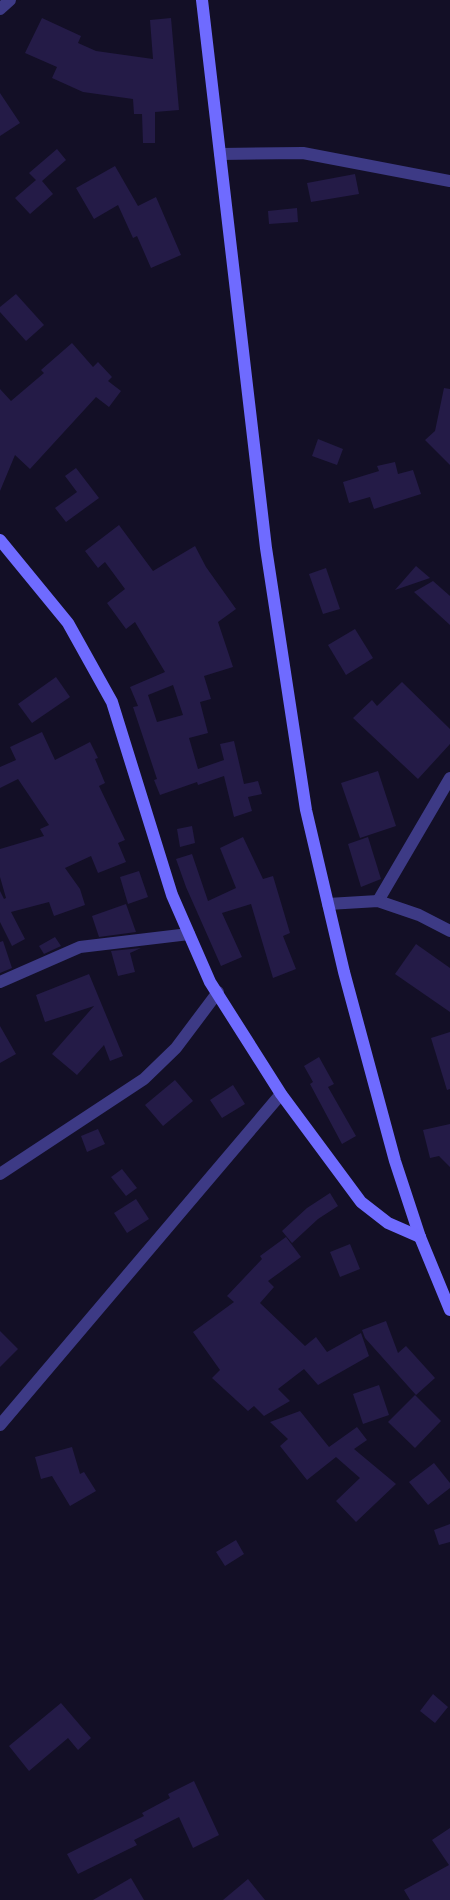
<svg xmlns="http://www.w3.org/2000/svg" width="450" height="1900" font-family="Figtree,sans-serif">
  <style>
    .building { fill: #241b47; fill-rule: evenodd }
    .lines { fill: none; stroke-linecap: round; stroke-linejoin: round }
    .street { stroke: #3d3a85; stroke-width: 12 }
    .secondary { stroke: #6f6bff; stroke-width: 12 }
  </style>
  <rect width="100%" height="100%" fill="#130f26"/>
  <g class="building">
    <path d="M42 18 81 36 78 43 96 51 153 59 150 20 171 18 179 110 155 112V143H143L142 114H134L133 99 83 92 52 78 57 67 25 53Z"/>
    <path d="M0 93 20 123 0 136Z"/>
    <path d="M57 149 66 160 42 181 53 194 30 214 15 198 36 180 29 173Z"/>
    <path d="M115 166 138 206 156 197 181 255 151 268 137 236 133 238 118 205 94 219 76 188Z"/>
    <path d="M355 174 359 194 311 202 307 183Z"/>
    <path d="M297 208 298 222 269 224 268 211Z"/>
    <path d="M16 294 44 325 26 341 0 312V307Z"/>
    <path d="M72 343 93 367 98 362 112 377 108 381 121 391 109 407 96 397 30 469 15 455 0 491V389L11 401 44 373 41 370Z"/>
    <path d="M444 388 450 389V465L425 440 435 431Z"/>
    <path d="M318 439 343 449 337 465 312 456Z"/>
    <path d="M395 462 398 474 413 470 421 494 374 509 370 497 349 503 343 482 379 471 377 466Z"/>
    <path d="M76 468 99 498 66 522 55 508 77 492 65 476Z"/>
    <path d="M119 525 153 571 195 546 206 567 236 609 218 622 233 667 204 676 211 699 200 702 208 733 189 738 198 769 224 760 220 744 234 741 244 784 258 781 262 794 248 797 252 811 234 817 224 776 198 785 197 782 160 795 154 780 157 779 133 707 138 706 130 687 165 672 135 622 126 629 107 603 125 589 105 562 98 568 85 551ZM173 685 183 715 157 722 148 695Z"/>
    <path d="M416 566 430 578 395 590Z"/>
    <path d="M326 568 340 609 323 614 309 574Z"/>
    <path d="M433 581 450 596V625L414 592Z"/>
    <path d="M355 629 373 658 346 675 328 645Z"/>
    <path d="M56 677 70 697 32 723 18 704Z"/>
    <path d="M402 682 450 729V744L418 779 353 718 372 700 377 706Z"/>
    <path d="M42 732 55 760 90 742 98 758 95 759 105 783 99 786 125 840 118 843 126 862 98 873 91 856 65 868 80 889 85 905 54 916 49 902 11 912 25 939 12 946 0 922V891L4 899 6 898 0 877V849L44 836 40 829 49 825 18 779 0 788V767L16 760 10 747Z"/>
    <path d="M378 771 396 826 360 838 341 783Z"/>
    <path d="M192 826 195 843 180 847 177 829Z"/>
    <path d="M243 837 263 879 273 876 290 933 283 936 296 969 273 978 251 904 222 913 242 957 221 966 186 887 176 859 192 854 208 901 236 888 220 848Z"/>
    <path d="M368 837 381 879 361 887 348 844Z"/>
    <path d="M139 871 148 897 128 904 120 877Z"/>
    <path d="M126 904 136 932 99 937 92 916Z"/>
    <path d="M55 937 61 946 44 954 39 946Z"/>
    <path d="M3 941 12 968 0 973V942Z"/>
    <path d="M416 944 450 968V1012L395 974Z"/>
    <path d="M141 948 130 953 135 972 118 976 111 951Z"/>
    <path d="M89 974 123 1056 110 1061 104 1045 77 1075 52 1054 94 1006 45 1022 36 995Z"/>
    <path d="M0 1026 16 1054 0 1063Z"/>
    <path d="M450 1032V1089L447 1090 431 1038Z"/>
    <path d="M319 1057 334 1084 328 1087 356 1136 342 1144 310 1084 313 1082 304 1066Z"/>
    <path d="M175 1080 193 1101 163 1126 145 1105Z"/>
    <path d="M233 1085 245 1104 222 1118 210 1100Z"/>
    <path d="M450 1124V1167L439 1156 430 1158 423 1130Z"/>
    <path d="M98 1129 105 1144 87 1152 81 1136Z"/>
    <path d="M122 1169 137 1188 126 1196 111 1177Z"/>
    <path d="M330 1193 338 1206 318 1219 292 1243 282 1231 307 1208Z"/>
    <path d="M136 1199 149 1219 127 1233 114 1213Z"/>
    <path d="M286 1237 301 1257 268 1281 274 1287 260 1303 305 1346 316 1337 327 1352 361 1333 369 1356 318 1385 304 1369 278 1389 290 1401 264 1416 254 1406 248 1411 212 1378 220 1370 193 1332 234 1302 227 1296 262 1259 260 1256Z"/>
    <path d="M350 1244 360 1269 340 1277 330 1252Z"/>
    <path d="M386 1321 398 1353 406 1346 435 1378 416 1395 365 1338 362 1330Z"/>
    <path d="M0 1331 18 1349 0 1367Z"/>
    <path d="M379 1385 389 1415 363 1424 353 1394Z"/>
    <path d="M415 1395 441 1421 415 1448 388 1422Z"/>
    <path d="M300 1411 329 1447 357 1427 367 1440 354 1449 396 1484 356 1522 336 1501 360 1478 336 1457 307 1480 280 1446 288 1439 270 1422Z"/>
    <path d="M72 1447 80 1474 84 1472 96 1491 70 1506 52 1476 41 1479 35 1457Z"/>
    <path d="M434 1463 450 1483V1488L428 1505 409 1482Z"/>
    <path d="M450 1524V1542L439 1545 434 1530Z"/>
    <path d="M236 1540 244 1554 225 1566 216 1552Z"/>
    <path d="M433 1694 448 1707 435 1723 420 1711Z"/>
    <path d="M61 1703 91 1738 78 1750 68 1738 29 1771 9 1746Z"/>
    <path d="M194 1781 219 1835 193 1848 179 1817 134 1840 137 1845 78 1874 67 1854 144 1816 142 1813 170 1798 168 1794Z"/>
    <path d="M450 1828V1900H410L404 1890 449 1865 432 1840Z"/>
    <path d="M131 1878 144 1900H93Z"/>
    <path d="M248 1879 265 1900H223Z"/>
  </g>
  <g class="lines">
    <g class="street">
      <path d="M0 9 10 0"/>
      <path d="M220 154 303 153 450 181"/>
      <path d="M378 901 450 778"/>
      <path d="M328 904 378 901 419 915 450 931"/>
      <path d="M0 982 80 947 189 934"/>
      <path d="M0 1174 144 1079 176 1048 218 992"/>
      <path d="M0 1425 281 1094"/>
    </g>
    <g class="secondary">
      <path d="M202 0 266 548 306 810 344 972 395 1161 420 1237 450 1310"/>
      <path d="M0 540 68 623 112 702 172 895 210 982 281 1094 361 1202 388 1223 420 1237"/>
    </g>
  </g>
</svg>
